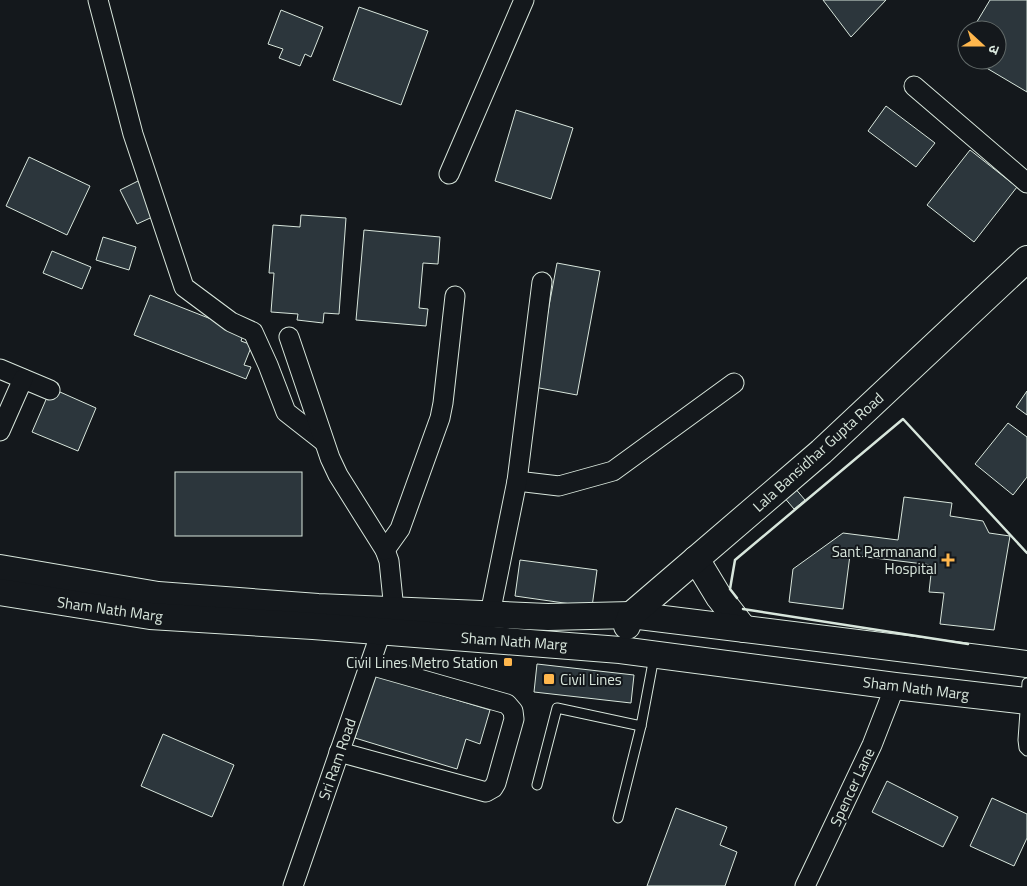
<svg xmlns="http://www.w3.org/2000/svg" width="1027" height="886" font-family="'Titillium Web','Noto Sans Devanagari',sans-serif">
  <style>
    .building { fill: #2c363c; stroke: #d8e6dc }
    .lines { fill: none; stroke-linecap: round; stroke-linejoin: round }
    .lane-casing { stroke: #d8e6dc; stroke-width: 11 }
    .street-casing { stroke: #d8e6dc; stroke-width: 21 }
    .secondary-casing { stroke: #d8e6dc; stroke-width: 28 }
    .lane { stroke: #14181c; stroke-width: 9 }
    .street { stroke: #14181c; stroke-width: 19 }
    .secondary { stroke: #14181c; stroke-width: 26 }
    .wall { stroke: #d8e6dc; stroke-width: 2.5 }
    .poi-dot { fill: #ffb74d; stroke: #14181c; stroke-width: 2 }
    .labels { text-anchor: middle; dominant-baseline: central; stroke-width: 4; stroke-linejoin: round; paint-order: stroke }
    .street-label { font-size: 15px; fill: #d8e6dc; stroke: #14181c }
    .poi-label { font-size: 15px; fill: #d8e6dc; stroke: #14181c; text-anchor: end }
  </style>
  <rect width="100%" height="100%" fill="#14181c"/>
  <g class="building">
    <path d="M823 0H886L851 37Z"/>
    <path d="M990 0H1027V92L973 60H997V30H972Z"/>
    <path d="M359 7 428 31 401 105 333 80Z"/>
    <path d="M281 10 323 27 311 57 305 54 300 66 279 58 283 49 268 44Z"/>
    <path d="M967 39V57L960 52Z"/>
    <path d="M886 106 935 143 916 167 868 131Z"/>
    <path d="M516 110 573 128 551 199 495 181Z"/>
    <path d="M970 150 1017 187 974 242 927 205Z"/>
    <path d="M29 157 90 186 67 235 6 206Z"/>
    <path d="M142 179 159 214 137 224 120 190Z"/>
    <path d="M301 215 346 218 339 314 324 313 323 323 297 320 298 314 271 312 274 273H269L273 225 300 227Z"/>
    <path d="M364 230 440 237 438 264 423 263 419 308 428 309 426 326 356 320Z"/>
    <path d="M103 237 136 247 129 270 96 260Z"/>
    <path d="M52 251 91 267 82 289 43 273Z"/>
    <path d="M557 263 600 271 577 395 534 387Z"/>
    <path d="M150 295 244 332 241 341 252 345 244 365 251 367 246 379 134 335Z"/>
    <path d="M51 388 96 408 78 451 32 432Z"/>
    <path d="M1027 391V415L1016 407Z"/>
    <path d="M1008 423 1027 437V477L1013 495 975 464Z"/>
    <rect x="175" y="472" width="127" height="64"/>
    <path d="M794 487 805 500 794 509 783 496Z"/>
    <path d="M904 497 952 503 950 516 983 521 989 533 1010 536 994 630 940 624 944 593 929 592 932 565 850 555 843 609 789 602 793 569 843 533 898 540Z"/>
    <path d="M520 560 597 570 592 607 515 596Z"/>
    <path d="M537 664 634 675 631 703 534 692Z"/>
    <path d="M374 675 490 710 480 744 466 739 457 769 355 738Z"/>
    <path d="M163 734 234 765 212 817 141 786Z"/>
    <path d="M887 781 958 817 943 847 872 812Z"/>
    <path d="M992 798 1027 814V838L1014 866 970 846Z"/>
    <path d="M676 808 727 827 720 845 737 852 725 886H647Z"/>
  </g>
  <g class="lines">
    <defs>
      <g id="lane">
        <path d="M1027 683 1023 740 1024 748 1027 751"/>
        <path d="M537 785 557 708 641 726 654 657"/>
        <path d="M618 818 641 726"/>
      </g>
      <g id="street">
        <path d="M98 0 133 134 184 287 231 322 253 332 268 365 286 412 323 441"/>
        <path d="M914 86 1027 183"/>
        <path d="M449 174 524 0"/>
        <path d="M289 337 330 458 338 475 385 550 389 561 394 610"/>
        <path d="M0 369 50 390"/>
        <path d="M0 431 23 379"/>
        <path d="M517 481 559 486 613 471 734 383"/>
        <path d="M385 550 400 529 440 418 443 403 455 296"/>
        <path d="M490 614 517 481 542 282"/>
        <path d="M339 752 486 792 493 788 496 783 514 719 513 711 507 704 370 665"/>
        <path d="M293 886 381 632"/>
        <path d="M805 886 872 745 895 686"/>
      </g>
      <g id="secondary">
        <path d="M696 559 719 597 744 629"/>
        <path d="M0 568 158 595 318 607 548 617 631 615 1027 664"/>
        <path d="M0 592 150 616 313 626 620 650 895 686 1027 701"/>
        <path d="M627 626 631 615 821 452 1027 259"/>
      </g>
    </defs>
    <use href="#lane" class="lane-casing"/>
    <use href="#street" class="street-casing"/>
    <use href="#secondary" class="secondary-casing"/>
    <use href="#lane" class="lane"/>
    <use href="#street" class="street"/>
    <use href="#secondary" class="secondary"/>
    <g class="wall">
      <path d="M737 598 730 589 735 560 903 419 1027 553"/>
      <path d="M743 609 968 644"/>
    </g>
  </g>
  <g class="poi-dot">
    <path d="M945.5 552.5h5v5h5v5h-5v5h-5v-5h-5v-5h5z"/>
    <rect x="503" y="657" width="10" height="10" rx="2.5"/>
    <rect x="543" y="673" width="12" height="12" rx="2.5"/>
  </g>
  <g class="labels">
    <g class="street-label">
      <text transform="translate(818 452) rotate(-42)">Lala Bansidhar Gupta Road</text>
      <text transform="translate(110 609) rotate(8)">Sham Nath Marg</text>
      <text transform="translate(514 641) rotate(4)">Sham Nath Marg</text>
      <text transform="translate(916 688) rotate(7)">Sham Nath Marg</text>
      <text transform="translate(337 759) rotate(-71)">Sri Ram Road</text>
      <text transform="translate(852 787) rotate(-65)">Spencer Lane</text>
    </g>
    <g class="poi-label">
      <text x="937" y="551">Sant Parmanand<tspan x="937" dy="17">Hospital</tspan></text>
      <text x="498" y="662">Civil Lines Metro Station</text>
      <text x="560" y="679" text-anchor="start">Civil Lines</text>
    </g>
  </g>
  <g transform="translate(982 45) rotate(111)"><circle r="24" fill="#14181c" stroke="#626a69"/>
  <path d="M0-4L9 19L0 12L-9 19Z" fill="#ffb74d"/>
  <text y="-8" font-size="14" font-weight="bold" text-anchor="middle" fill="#d8e6dc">उ</text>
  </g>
</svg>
